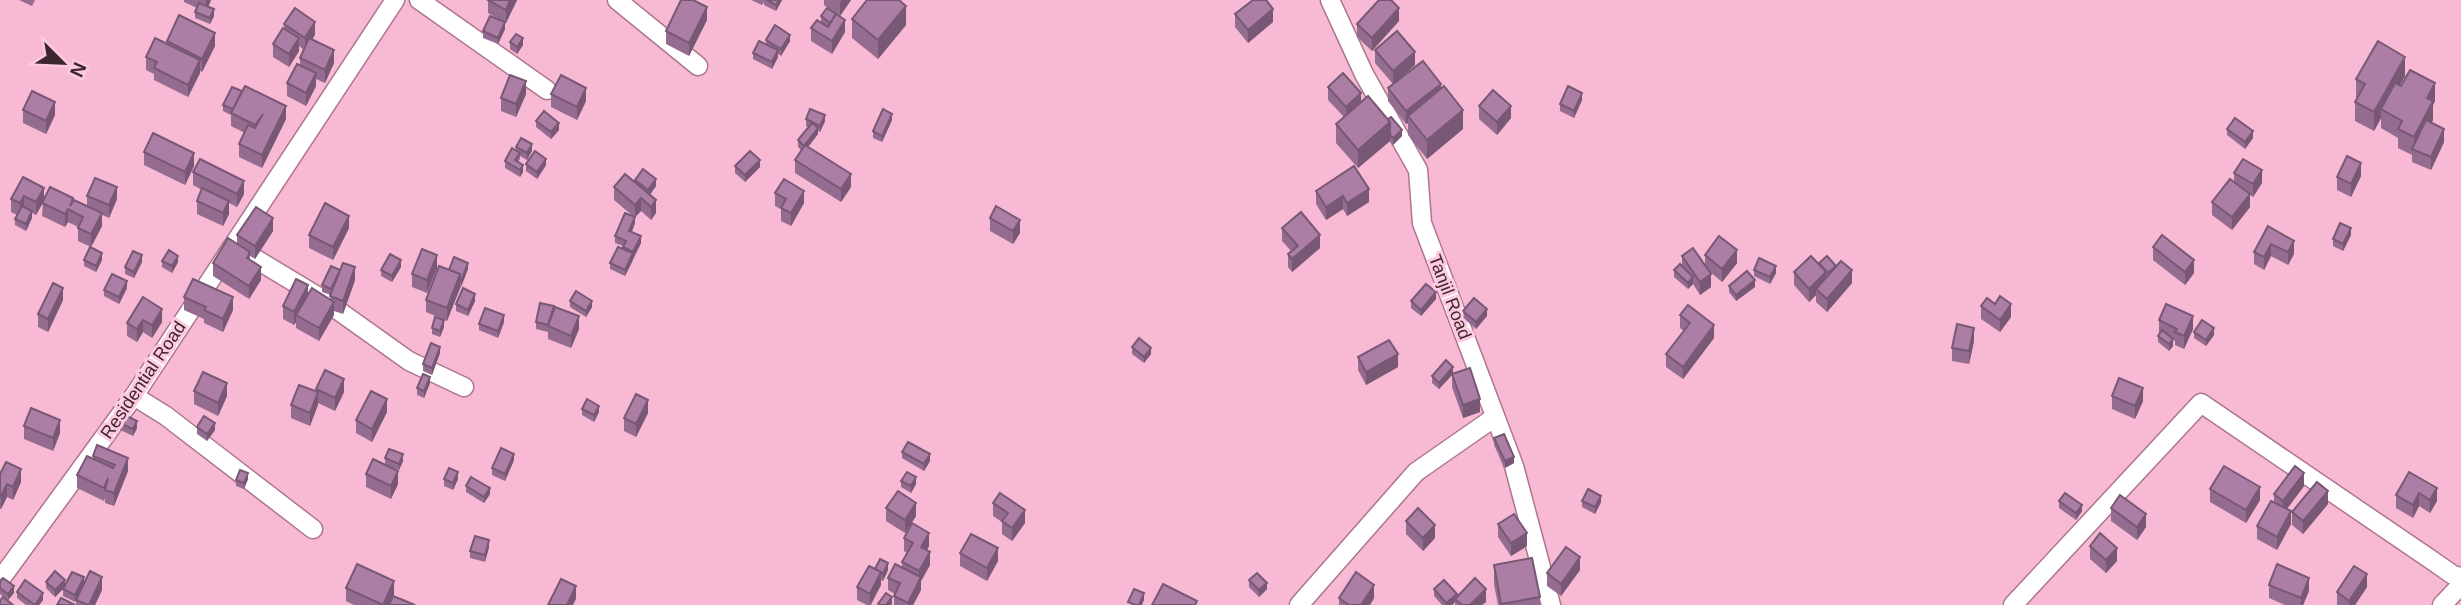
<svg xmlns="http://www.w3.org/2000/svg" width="2461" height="605" font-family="Arial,sans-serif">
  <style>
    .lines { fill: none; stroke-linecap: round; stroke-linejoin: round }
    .street-casing { stroke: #ae758e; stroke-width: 21 }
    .street { stroke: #fff; stroke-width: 18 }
    .wall { fill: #946c8f }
    .shaded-wall { fill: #785874 }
    .building { fill: #ac7ea6; stroke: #785874; stroke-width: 2 }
    .labels { text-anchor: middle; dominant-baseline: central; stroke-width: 6; stroke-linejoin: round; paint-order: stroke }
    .street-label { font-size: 18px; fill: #3e2630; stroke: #fdcae0 }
  </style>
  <rect width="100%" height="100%" fill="#f7b9d4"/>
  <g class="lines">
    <defs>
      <g id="street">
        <path d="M419 0 547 90"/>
        <path d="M617 0 698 66"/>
        <path d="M1330 0 1364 74 1418 170 1422 223 1514 466 1551 605"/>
        <path d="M236 247 322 299 409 361 464 387"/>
        <path d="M134 396 166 416 313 529"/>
        <path d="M0 580 134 396 395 0"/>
        <path d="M1299 605 1416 472 1495 417"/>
        <path d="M2013 605 2201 403 2430 559 2453 575 2461 577"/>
        <path d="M2442 605 2461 585"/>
      </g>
    </defs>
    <use href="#street" class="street-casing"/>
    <use href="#street" class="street"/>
  </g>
  <g class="wall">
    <path d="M19 0H35L32 6Z"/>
    <path d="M184 0H211L208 7 214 16 210 24 195 18V12L197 8 184 2Z"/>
    <path d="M488 0H517L506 23 488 13Z"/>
    <path d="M751 0H782L776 11 764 5V2L762 5Z"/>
    <path d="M824 0H851L840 16 845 32 832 54 811 41V28L821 22V16L838 15 824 5Z"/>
    <path d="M1235 14 1273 22 1248 43 1235 27Z"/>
    <path d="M852 19 906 25 878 59 852 38Z"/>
    <path d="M707 20 689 56 666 44V31Z"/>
    <path d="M1399 21 1372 51 1357 37V24Z"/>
    <path d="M284 24 315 35 312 39 334 63 325 83 316 79V86L306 106 287 96V83L300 65V58L304 50 299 46V51L289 67 273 57V44L284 29Z"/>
    <path d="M505 29 498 44 483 38V31Z"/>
    <path d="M766 40 790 41 781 56 778 54V57L772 69 753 59V53L766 44Z"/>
    <path d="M167 41 215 46 202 72 200 71V73L188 97 154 80V74L146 70V57L167 44Z"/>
    <path d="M510 42 523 45 517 54 510 49Z"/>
    <path d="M1375 50 1415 65 1393 84 1375 63Z"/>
    <path d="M2405 76 2400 85 2435 101 2433 105V120L2431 123 2444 142 2431 170 2412 162V155L2398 148V138L2381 128V118L2374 131 2355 121V102L2357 99 2356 98V79Z"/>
    <path d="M1328 87 1361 102 1402 136 1393 145 1390 141 1358 168 1336 143V124L1344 117 1328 100Z"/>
    <path d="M1388 88 1441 89 1463 129 1427 159 1408 135V123L1406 124 1388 101Z"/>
    <path d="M526 94 516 117 501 111V98Z"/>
    <path d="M551 94 586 101 577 120 551 107Z"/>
    <path d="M1582 100 1574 118 1560 111V104Z"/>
    <path d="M223 105 286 119 262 168 239 157V144L245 133 231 126V115L223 111Z"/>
    <path d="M1479 106 1511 118 1497 135 1479 119Z"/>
    <path d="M23 110 55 115 46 134 23 123Z"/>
    <path d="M806 119 825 121 820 132 818 131V134L808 147 851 187 841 202 795 173V160L801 150 798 147V140L808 127 806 126Z"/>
    <path d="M892 120 882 142 873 138V131Z"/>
    <path d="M536 121 559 130 551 139 536 127Z"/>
    <path d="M2227 129 2253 138 2245 149 2227 135Z"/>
    <path d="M516 147 532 151 527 160 520 156V159L518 162 523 172 520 177 505 168V161L516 151Z"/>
    <path d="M144 152 194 166 185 185 144 165Z"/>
    <path d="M526 164 546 165 537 179 526 171Z"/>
    <path d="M735 166 760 167 745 182 735 173Z"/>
    <path d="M193 172 244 194 237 207 229 203V214L223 226 197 214V201L202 190 193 185Z"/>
    <path d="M2234 173 2262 183 2253 197 2250 195V207L2232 230 2212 215V202L2234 182Z"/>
    <path d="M2361 176 2351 197 2337 190V177Z"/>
    <path d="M23 177 44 201H73L87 206V196L117 199 109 218 102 215V226L91 247 78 241V227L68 222 65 227 42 216 43 202 36 215 32 213V218L26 231 15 225V219L17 215 11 212V199Z"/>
    <path d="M635 180 656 186 650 195 656 213 651 220 641 211 635 217V223L632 232 641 243 625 276 610 269V263L623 249V246L615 243V236L633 216 614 200V187L635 182Z"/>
    <path d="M1316 191 1369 202 1347 216 1343 209 1326 220 1316 204Z"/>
    <path d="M775 193 804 203 791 226 781 221V209L775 206Z"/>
    <path d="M990 218 1020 233 1013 244 990 231Z"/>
    <path d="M2268 226 2294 254 2288 265 2271 256 2264 270 2254 264V252Z"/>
    <path d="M349 228 333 260 309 248V235Z"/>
    <path d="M1282 228 1320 248 1292 272 1288 267V254L1291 251 1282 241Z"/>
    <path d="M273 231 255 259 250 256V260L261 280 249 299 213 276V263L237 244V235Z"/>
    <path d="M2351 235 2343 251 2333 246V239Z"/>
    <path d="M2153 247 2194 273 2185 285 2153 260Z"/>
    <path d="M1705 255 1737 263 1722 282 1709 271 1711 287 1700 295 1693 284 1688 289 1674 277V270L1682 266V256L1705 265Z"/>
    <path d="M84 260H102L96 272 84 266Z"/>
    <path d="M162 261 178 262 172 273 162 267Z"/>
    <path d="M142 262 134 278 125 274V267Z"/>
    <path d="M1819 264 1852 283 1827 312 1816 302V295L1809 302 1794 285V272Z"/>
    <path d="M401 267 392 282 381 276V270Z"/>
    <path d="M437 268 427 293 412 287V274Z"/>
    <path d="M468 269 447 321 426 312V300L449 270Z"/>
    <path d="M1754 270 1776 273 1770 284 1754 276Z"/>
    <path d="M355 280 343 314 334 311V315L319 341 296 328V322L294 325 283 319V306L308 295 330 299 331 295 322 292V285Z"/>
    <path d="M1729 286 1755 287 1736 301 1729 292Z"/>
    <path d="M127 288 119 304 104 296V290Z"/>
    <path d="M143 297 162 322 152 338 143 332 137 342 127 336V323Z"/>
    <path d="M184 297 233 310 223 332 204 323V319L184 310Z"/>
    <path d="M1436 299 1421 316 1411 308V301Z"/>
    <path d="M63 300 48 332 38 327V314Z"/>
    <path d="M475 301 468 316 456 311V304Z"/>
    <path d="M570 301 592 307 586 317 570 307Z"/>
    <path d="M1981 306 2011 317 2000 332 1981 319Z"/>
    <path d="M1463 311 1487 316 1476 329 1463 318Z"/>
    <path d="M1680 315 1714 338 1683 379 1666 367V354L1684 331 1680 328Z"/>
    <path d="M2159 320 2193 329 2184 349 2175 345V341L2173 340V346L2169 351 2158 342V336L2160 333H2159Z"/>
    <path d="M504 322 498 338 479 330V324Z"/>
    <path d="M536 322 579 329 571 348 548 339V332L536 329Z"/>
    <path d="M444 327 440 337 432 334V328Z"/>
    <path d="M2194 332 2214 335 2206 346 2194 338Z"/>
    <path d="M1974 341 1969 364 1952 361V348Z"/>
    <path d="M1132 347 1151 354 1144 363 1132 354Z"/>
    <path d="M440 353 432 375 423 371V364Z"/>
    <path d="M1358 357 1398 367 1366 385 1358 370Z"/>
    <path d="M1453 374 1480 412 1463 418 1452 387V375L1439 389 1432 383V376Z"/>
    <path d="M430 383 424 398 417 395V388Z"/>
    <path d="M316 389 344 392 335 411 318 403 310 426 291 418V405L316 391Z"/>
    <path d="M194 391 227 396 218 416 194 404Z"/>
    <path d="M2112 396 2143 401 2135 419 2112 409Z"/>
    <path d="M582 409 599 412 594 422 582 415Z"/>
    <path d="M387 412 372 442 356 433V420Z"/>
    <path d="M648 413 636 437 624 431V418Z"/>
    <path d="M114 421 137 428 133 436 114 427Z"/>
    <path d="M24 426 60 433 53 451 24 439Z"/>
    <path d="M197 427 215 430 207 441 197 434Z"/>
    <path d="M1494 438 1514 463 1505 468 1494 445Z"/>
    <path d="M902 452 930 461 924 471 902 458Z"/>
    <path d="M93 456 128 471 114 506 105 503V498L104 501 77 488V475L93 459Z"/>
    <path d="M385 458 403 461 399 470 385 465Z"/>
    <path d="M514 460 505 481 492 475V468Z"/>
    <path d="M2409 472 2437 501 2430 513 2419 506 2413 518 2396 508V495Z"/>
    <path d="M0 474 21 482 13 500 7 497 1 509H0Z"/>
    <path d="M366 474 398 484 391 499 366 487Z"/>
    <path d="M248 479 244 489 236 486V480Z"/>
    <path d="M444 479H458L453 490 444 486Z"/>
    <path d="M901 481 916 484 911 493 901 487Z"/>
    <path d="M466 486 490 494 484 503 466 492Z"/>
    <path d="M2304 486 2287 509 2291 524 2277 550 2257 539V526L2274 502V494Z"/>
    <path d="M2210 489 2260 500 2246 523 2210 502Z"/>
    <path d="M1582 501 1601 502 1595 514 1582 507Z"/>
    <path d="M2059 501 2082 511 2076 520 2059 508Z"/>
    <path d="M993 503 1025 523 1012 541 1002 534V522L993 516Z"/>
    <path d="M2328 504 2303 534 2292 525V512Z"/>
    <path d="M886 508 916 516 905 533 886 521Z"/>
    <path d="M2111 508 2146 527 2137 540 2111 521Z"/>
    <path d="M1406 521 1435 538 1423 551 1406 534Z"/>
    <path d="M1498 524 1527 546 1511 556 1498 537Z"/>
    <path d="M904 538 929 546 927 550 930 565 921 581V590L913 605H894V596L895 594 888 590V578L902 568V562L907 553 904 551Z"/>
    <path d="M2090 546 2117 561 2106 573 2090 559Z"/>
    <path d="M489 547 485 562 470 558V551Z"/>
    <path d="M960 553 998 561 987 581 960 566Z"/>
    <path d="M1494 565 1540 597V605H1498L1494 584Z"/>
    <path d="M875 569 888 570 883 581 881 580V585L871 605H867L857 600V587Z"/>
    <path d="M1580 570 1561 596 1547 586V573Z"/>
    <path d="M84 577 75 602 63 596V589Z"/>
    <path d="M1249 580 1267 589 1259 597 1249 587Z"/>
    <path d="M0 581 14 593 8 600 0 594Z"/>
    <path d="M46 582 65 587 55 597 46 588Z"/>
    <path d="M2269 585 2309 591 2303 605H2285L2269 598Z"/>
    <path d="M2367 587 2355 605H2337V592Z"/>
    <path d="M346 588 394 594 389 605H354L346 601Z"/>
    <path d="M1434 589 1457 597 1486 602 1482 605H1455V602L1452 605H1442L1434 596Z"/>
    <path d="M102 590 95 605H76V600Z"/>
    <path d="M17 592 43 600 39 605H26L17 598Z"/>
    <path d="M1339 598H1374L1370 605H1339Z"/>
  </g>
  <g class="shaded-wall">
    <path d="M206 0H211L206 12Z"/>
    <path d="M510 0H517L506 23V10Z"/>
    <path d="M779 0H782L776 11V5Z"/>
    <path d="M842 0H851L840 16V3Z"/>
    <path d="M906 6V25L878 59V40Z"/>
    <path d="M707 7V20L689 56V43Z"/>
    <path d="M1399 8V21L1372 51V38Z"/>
    <path d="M214 9V16L210 24V18Z"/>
    <path d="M1273 9V22L1248 43V30Z"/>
    <path d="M845 20V32L832 54V41Z"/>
    <path d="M315 22V35L305 50V38Z"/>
    <path d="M505 22V29L498 44V38Z"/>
    <path d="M215 33V46L202 72V59Z"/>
    <path d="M790 35V41L781 56V49Z"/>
    <path d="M299 38V51L289 67V54Z"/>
    <path d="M523 38V45L517 54V47Z"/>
    <path d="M334 50V63L325 83V70Z"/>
    <path d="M778 50V57L772 69V62Z"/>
    <path d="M1415 52V65L1393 84V71Z"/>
    <path d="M2405 57V76L2385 112 2381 109V118L2374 131V112Z"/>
    <path d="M200 60V73L188 97V85Z"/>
    <path d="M316 73V86L306 106V93Z"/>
    <path d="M526 81V94L516 117V104Z"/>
    <path d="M2435 83V101L2433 105V120L2416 151 2414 149V137L2427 98Z"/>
    <path d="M1441 84V96L1408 116V123L1406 124V111Z"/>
    <path d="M586 88V101L577 120V107Z"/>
    <path d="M1361 93V106L1346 120V107Z"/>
    <path d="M1582 93V100L1574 118V111Z"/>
    <path d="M55 102V115L46 134V121Z"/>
    <path d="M286 106V119L262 168V155Z"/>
    <path d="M1511 106V118L1497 135V122Z"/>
    <path d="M1463 110V129L1427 159V140Z"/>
    <path d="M892 114V120L882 142V136Z"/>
    <path d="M825 115V121L820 132V126Z"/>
    <path d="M1390 122V141L1358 168V150Z"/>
    <path d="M559 123V130L551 139V132Z"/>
    <path d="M818 128V134L804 152V146Z"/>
    <path d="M2444 129V142L2431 170V157Z"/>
    <path d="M1402 130V136L1393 145V138Z"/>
    <path d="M2253 131V138L2245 149V142Z"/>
    <path d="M532 144V151L527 160V153Z"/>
    <path d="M194 153V166L185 185V172Z"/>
    <path d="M546 159V165L537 179V172Z"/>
    <path d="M760 160V167L745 182V175Z"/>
    <path d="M2361 163V176L2351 197V184Z"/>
    <path d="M523 165V172L520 177V170Z"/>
    <path d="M2262 170V183L2253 197V184Z"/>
    <path d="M851 174V187L841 202V189Z"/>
    <path d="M656 179V186L648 197V190Z"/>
    <path d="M244 181V194L237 207V194Z"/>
    <path d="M117 187V199L109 218V205Z"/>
    <path d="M44 188V201L36 215V202Z"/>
    <path d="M1369 189V202L1347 216V203Z"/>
    <path d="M804 191V203L791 226V213Z"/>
    <path d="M2250 194V207L2232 230V217Z"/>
    <path d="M24 196V209L20 216V203Z"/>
    <path d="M1343 196V209L1326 220V207Z"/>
    <path d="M641 198V211L635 217V223L629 238V231L635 217V205Z"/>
    <path d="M656 200V213L651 220V207Z"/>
    <path d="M229 201V214L223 226V213Z"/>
    <path d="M68 209V222L65 227V214Z"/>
    <path d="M32 211V218L26 231V224Z"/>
    <path d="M102 213V226L91 247V234Z"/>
    <path d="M349 216V228L333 260V247Z"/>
    <path d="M273 218V231L255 259V246Z"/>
    <path d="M1020 220V233L1013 244V231Z"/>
    <path d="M2351 228V235L2343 251V244Z"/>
    <path d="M1320 235V248L1292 272V259Z"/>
    <path d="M641 236V243L633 259V252Z"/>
    <path d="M2294 241V254L2288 265V252Z"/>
    <path d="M2271 244V256L2264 270V257Z"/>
    <path d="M1737 250V263L1722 282V269Z"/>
    <path d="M102 253V260L96 272V266Z"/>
    <path d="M633 253V260L625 276V270Z"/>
    <path d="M142 255V262L134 278V272Z"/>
    <path d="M437 255V268L427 293V280Z"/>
    <path d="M178 256V262L172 273V266Z"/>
    <path d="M401 260V267L392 282V276Z"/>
    <path d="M2194 260V273L2185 285V272Z"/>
    <path d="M468 263V269L461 287V281Z"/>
    <path d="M1776 266V273L1770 284V277Z"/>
    <path d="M261 267V280L249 299V286Z"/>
    <path d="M355 267V280L343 314V301Z"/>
    <path d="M1852 270V283L1827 312V299Z"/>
    <path d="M1826 272V285L1816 289V295L1809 302V289Z"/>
    <path d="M460 274V287L447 321V308Z"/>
    <path d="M1711 274V287L1700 295V282Z"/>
    <path d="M1693 277V284L1688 289V283Z"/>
    <path d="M1755 280V287L1736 301V295Z"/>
    <path d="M127 281V288L119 304V297Z"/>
    <path d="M308 285V298L296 315V322L294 325V312Z"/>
    <path d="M63 288V300L48 332V319Z"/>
    <path d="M1436 292V299L1421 316V310Z"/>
    <path d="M475 294V301L468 316V310Z"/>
    <path d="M233 297V310L223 332V319Z"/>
    <path d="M592 301V307L586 317V311Z"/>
    <path d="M334 302V315L319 341V328Z"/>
    <path d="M2011 304V317L2000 332V320Z"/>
    <path d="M162 309V322L152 338V325Z"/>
    <path d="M1487 309V316L1476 329V322Z"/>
    <path d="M504 315V322L498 338V331Z"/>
    <path d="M579 316V329L571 348V336Z"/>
    <path d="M2193 316V329L2184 349V336Z"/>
    <path d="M143 320V332L137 342V329Z"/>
    <path d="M444 320V327L440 337V331Z"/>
    <path d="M1714 325V338L1683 379V367Z"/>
    <path d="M1974 328V341L1969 364V351Z"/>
    <path d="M2214 328V335L2206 346V340Z"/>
    <path d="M2173 339V346L2169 351V344Z"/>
    <path d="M440 347V353L432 375V368Z"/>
    <path d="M1151 348V354L1144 363V357Z"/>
    <path d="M1398 354V367L1366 385V372Z"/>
    <path d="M1453 367V374L1439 389V383Z"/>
    <path d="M430 377V383L424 398V391Z"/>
    <path d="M344 379V392L335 411V398Z"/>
    <path d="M227 383V396L218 416V403Z"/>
    <path d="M2143 388V401L2135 419V406Z"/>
    <path d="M318 392V405L310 426V413Z"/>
    <path d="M387 399V412L372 442V429Z"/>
    <path d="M1480 399V412L1463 418V405Z"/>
    <path d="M648 400V413L636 437V424Z"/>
    <path d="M599 406V412L594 422V415Z"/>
    <path d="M60 420V433L53 451V438Z"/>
    <path d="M137 421V428L133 436V429Z"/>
    <path d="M215 423V430L207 441V434Z"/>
    <path d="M403 454V461L399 470V464Z"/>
    <path d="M514 454V460L505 481V474Z"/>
    <path d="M930 454V461L924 471V464Z"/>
    <path d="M1514 457V463L1505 468V461Z"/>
    <path d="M128 458V471L114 506V493Z"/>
    <path d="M21 469V482L13 500V487Z"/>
    <path d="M398 471V484L391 499V486Z"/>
    <path d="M458 472V479L453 490V483Z"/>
    <path d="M248 473V479L244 489V483Z"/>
    <path d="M2304 473V486L2283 514V501Z"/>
    <path d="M916 477V484L911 493V486Z"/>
    <path d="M7 484V497L1 509V496Z"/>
    <path d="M2260 487V500L2246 523V510Z"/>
    <path d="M490 488V494L484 503V497Z"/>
    <path d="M2437 488V501L2430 513V500Z"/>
    <path d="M2328 491V504L2303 534V521Z"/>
    <path d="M2419 493V506L2413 518V505Z"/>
    <path d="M1601 496V502L1595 514V507Z"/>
    <path d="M916 503V516L905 533V520Z"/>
    <path d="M2082 505V511L2076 520V513Z"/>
    <path d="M1025 510V523L1012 541V528Z"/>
    <path d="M2291 511V524L2277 550V537Z"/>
    <path d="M2146 514V527L2137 540V527Z"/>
    <path d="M1435 525V538L1423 551V538Z"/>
    <path d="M929 533V546L921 560V547Z"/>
    <path d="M1527 533V546L1511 556V543Z"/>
    <path d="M489 540V547L485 562V555Z"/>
    <path d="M998 548V561L987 581V568Z"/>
    <path d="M2117 548V561L2106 573V560Z"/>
    <path d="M930 552V565L921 581V590L913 605H908L919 580V571Z"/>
    <path d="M1580 557V570L1561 596V584Z"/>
    <path d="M888 563V570L883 581V574Z"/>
    <path d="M881 572V585L870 605V594Z"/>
    <path d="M2367 574V587L2355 605H2349V601Z"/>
    <path d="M84 577V584L75 602V595Z"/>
    <path d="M102 577V590L95 605H89Z"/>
    <path d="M2309 578V591L2303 605H2301V598Z"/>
    <path d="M65 580V587L55 597V590Z"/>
    <path d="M394 581V594L389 605H383Z"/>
    <path d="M1267 583V589L1259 597V590Z"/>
    <path d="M1374 585V598L1370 605H1361Z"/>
    <path d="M14 586V593L8 600V594Z"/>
    <path d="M576 586V599L573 605H567Z"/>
    <path d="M1486 589V602L1482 605H1470Z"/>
    <path d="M43 593V600L39 605H35Z"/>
    <path d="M1144 593V600L1142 605H1139Z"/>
    <path d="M1457 594V600L1455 599V602L1452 605H1446V603Z"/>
    <path d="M892 597V604L891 605H886Z"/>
  </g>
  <g class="building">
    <path d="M488 0H510L506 10Z"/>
    <path d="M681 0H693L707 7 689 43 666 31Z"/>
    <path d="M767 0H779L776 5Z"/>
    <path d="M867 0H899L906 6 878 40 852 19Z"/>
    <path d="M1253 0H1266L1273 9 1248 30 1235 14Z"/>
    <path d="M1379 0H1391L1399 8 1372 38 1357 24Z"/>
    <path d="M199 3 214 9 210 18 195 12Z"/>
    <path d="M295 8 315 22 305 38 284 24Z"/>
    <path d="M827 8 836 14 830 23 821 16Z"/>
    <path d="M836 14 845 20 832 41 811 28 817 20 828 27Z"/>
    <path d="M179 15 215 33 202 59 167 41Z"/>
    <path d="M490 16 505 22 498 38 483 31Z"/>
    <path d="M775 25 790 35 781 49 766 40Z"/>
    <path d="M283 28 299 38 289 54 273 44Z"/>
    <path d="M1397 31 1415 52 1393 71 1375 50Z"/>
    <path d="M516 34 523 38 517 47 510 42Z"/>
    <path d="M155 38 200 60 188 85 154 68 157 62 146 57Z"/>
    <path d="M309 38 334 50 325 70 300 58Z"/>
    <path d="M759 41 778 50 772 62 753 53Z"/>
    <path d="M2378 41 2405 57 2374 112 2355 102 2365 84 2356 79Z"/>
    <path d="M1423 61 1441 84 1406 111 1388 88Z"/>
    <path d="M297 64 316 73 306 93 287 83Z"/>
    <path d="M2410 70 2435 83 2427 98 2433 101 2414 137 2398 129 2402 121 2381 109 2395 83 2401 86Z"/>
    <path d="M1343 73 1361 93 1346 107 1328 87Z"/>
    <path d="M510 75 526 81 516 104 501 98Z"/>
    <path d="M561 75 586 88 577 107 551 94Z"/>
    <path d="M245 86 286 106 262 155 239 144 248 125 255 128 263 114 255 125 231 113Z"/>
    <path d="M1444 86 1463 110 1427 140 1408 116Z"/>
    <path d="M1568 86 1582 93 1574 111 1560 104Z"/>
    <path d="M232 87 242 91 233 109 223 105Z"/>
    <path d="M1493 90 1511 106 1497 122 1479 106Z"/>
    <path d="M32 91 55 102 46 121 23 110Z"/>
    <path d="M1368 96 1390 122 1358 150 1336 124Z"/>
    <path d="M810 109 825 115 820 126 806 119Z"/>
    <path d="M883 109 892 114 882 136 873 131Z"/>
    <path d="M544 111 559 123 551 132 536 121Z"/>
    <path d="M1391 117 1402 130 1393 138 1390 135V122L1388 119Z"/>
    <path d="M2235 118 2253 131 2245 142 2227 129Z"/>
    <path d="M2426 120 2444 129 2431 157 2412 149Z"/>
    <path d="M812 123 818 128 804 146 798 140Z"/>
    <path d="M153 133 194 153 185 172 144 152Z"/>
    <path d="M521 138 532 144 527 153 516 147Z"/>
    <path d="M805 145 851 174 841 189 795 160Z"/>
    <path d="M512 148 520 153 515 160 523 165 520 170 505 161Z"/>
    <path d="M535 151 546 159 537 172 526 164Z"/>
    <path d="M750 151 760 160 745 175 735 166Z"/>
    <path d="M2347 156 2361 163 2351 184 2337 177Z"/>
    <path d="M200 159 244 181 237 194 193 172Z"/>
    <path d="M2243 159 2262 170 2253 184 2234 173Z"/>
    <path d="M1354 166 1369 189 1347 203 1343 196 1326 207 1316 191Z"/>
    <path d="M643 169 656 179 648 190 635 180Z"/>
    <path d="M625 174 656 200 651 207 641 198 635 205 614 187Z"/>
    <path d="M23 177 44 188 36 202 24 196 20 203 11 199Z"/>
    <path d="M95 178 117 187 109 205 87 196Z"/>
    <path d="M784 179 804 191 791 213 781 208 786 199 775 193Z"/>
    <path d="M2230 179 2250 194 2232 217 2212 202Z"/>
    <path d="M50 187 73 198 70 206 74 200 102 213 91 234 78 228 83 217 68 209 65 214 42 203Z"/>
    <path d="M202 188 229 201 223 213 197 201Z"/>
    <path d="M325 203 349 216 333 247 309 235Z"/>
    <path d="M22 206 32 211 26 224 15 219Z"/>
    <path d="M996 206 1020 220 1013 231 990 218Z"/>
    <path d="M256 207 273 218 255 246 237 235Z"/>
    <path d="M1301 212 1320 235 1292 259 1288 254 1298 246 1282 228Z"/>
    <path d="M625 213 635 217 629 231 641 236 633 252 623 247 626 241 615 236Z"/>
    <path d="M2340 223 2351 228 2343 244 2333 239Z"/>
    <path d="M2268 226 2294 241 2288 252 2271 244 2264 257 2254 252Z"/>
    <path d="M2162 235 2194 260 2185 272 2153 247Z"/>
    <path d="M1719 236 1737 250 1722 269 1705 255Z"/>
    <path d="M228 238 250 252 247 258 261 267 249 286 213 263Z"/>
    <path d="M90 247 102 253 96 266 84 260Z"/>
    <path d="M618 247 633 253 625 270 610 263Z"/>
    <path d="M1693 248 1711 274 1700 282 1682 256Z"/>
    <path d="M422 249 437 255 427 280 412 274Z"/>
    <path d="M169 250 178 256 172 266 162 261Z"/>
    <path d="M133 251 142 255 134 272 125 267Z"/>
    <path d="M390 254 401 260 392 276 381 270Z"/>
    <path d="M1811 256 1826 272 1809 289 1794 272Z"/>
    <path d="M1827 256 1836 266 1828 273 1819 263Z"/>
    <path d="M454 257 468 263 461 281 460 280V274L449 270Z"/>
    <path d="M1759 258 1776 266 1770 277 1754 270Z"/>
    <path d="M1841 261 1852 270 1827 299 1816 289Z"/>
    <path d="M343 263 355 267 343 301 330 296Z"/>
    <path d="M1680 264 1693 277 1688 283 1674 270Z"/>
    <path d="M331 266 340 270 331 289 322 285Z"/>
    <path d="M439 266 460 274 447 308 426 300Z"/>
    <path d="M1747 271 1755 280 1736 295 1729 286Z"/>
    <path d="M112 274 127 281 119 297 104 290Z"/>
    <path d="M193 279 233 297 223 319 204 310 206 307 184 297Z"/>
    <path d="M296 279 308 285 294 312 283 306Z"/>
    <path d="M53 283 63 288 48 319 38 314Z"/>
    <path d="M1426 284 1436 292 1421 310 1411 301Z"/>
    <path d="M312 288 334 302 319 328 296 315Z"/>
    <path d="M463 288 475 294 468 310 456 304Z"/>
    <path d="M576 291 592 301 586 311 570 301Z"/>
    <path d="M2000 296 2011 304 2000 320 1981 306 1987 298 1995 304Z"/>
    <path d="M143 297 162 309 152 325 143 320 137 329 127 323Z"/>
    <path d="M1474 298 1487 309 1476 322 1463 311Z"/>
    <path d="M540 303 554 306 548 325 536 322Z"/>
    <path d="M2166 304 2193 316 2184 336 2175 332 2177 329 2159 320Z"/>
    <path d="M1688 305 1714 325 1683 367 1666 354 1690 323 1680 315Z"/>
    <path d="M555 307 579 316 571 336 548 326Z"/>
    <path d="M485 308 504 315 498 331 479 324Z"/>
    <path d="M435 317 444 320 440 331 432 328Z"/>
    <path d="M2202 320 2214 328 2206 340 2194 332Z"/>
    <path d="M1957 324 1974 328 1969 351 1952 348Z"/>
    <path d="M2162 330 2173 339 2169 344 2158 336Z"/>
    <path d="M1139 338 1151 348 1144 357 1132 347Z"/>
    <path d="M1389 340 1398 354 1366 372 1358 357Z"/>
    <path d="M431 343 440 347 432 368 423 364Z"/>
    <path d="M1446 360 1453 367 1439 383 1432 376Z"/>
    <path d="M1470 368 1480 399 1463 405 1452 374Z"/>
    <path d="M325 370 344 379 335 398 316 389Z"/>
    <path d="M203 372 227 383 218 403 194 391Z"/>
    <path d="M423 374 430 377 424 391 417 388Z"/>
    <path d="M2119 378 2143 388 2135 406 2112 396Z"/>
    <path d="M299 385 318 392 310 413 291 405Z"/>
    <path d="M371 391 387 399 372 429 356 420Z"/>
    <path d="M636 394 648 400 636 424 624 418Z"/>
    <path d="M587 399 599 406 594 415 582 409Z"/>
    <path d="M31 408 60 420 53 438 24 426Z"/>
    <path d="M118 412 137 421 133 429 114 421Z"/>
    <path d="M204 416 215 423 207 434 197 427Z"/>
    <path d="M1504 434 1514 457 1505 461 1494 438Z"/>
    <path d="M908 442 930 454 924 464 902 452Z"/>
    <path d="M97 445 128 458 114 493 105 490 108 478 104 488 77 475 87 456 113 468 115 465 93 456Z"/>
    <path d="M501 448 514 454 505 474 492 468Z"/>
    <path d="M389 449 403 454 399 464 385 458Z"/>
    <path d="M373 459 398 471 391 486 366 474Z"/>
    <path d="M6 462 21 469 13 487 7 484 1 496H0V474Z"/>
    <path d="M2224 466 2260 487 2246 510 2210 489Z"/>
    <path d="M2295 466 2304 473 2283 501 2274 494Z"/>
    <path d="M449 468 458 472 453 483 444 479Z"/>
    <path d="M240 470 248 473 244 483 236 480Z"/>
    <path d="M907 472 916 477 911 486 901 481Z"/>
    <path d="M2409 472 2437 488 2430 500 2419 493 2413 505 2396 495Z"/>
    <path d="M471 477 490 488 484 497 466 486Z"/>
    <path d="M2317 482 2328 491 2303 521 2292 512Z"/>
    <path d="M1588 489 1601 496 1595 507 1582 501Z"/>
    <path d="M898 491 916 503 905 520 886 508Z"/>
    <path d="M1000 493 1025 510 1012 528 1002 521 1008 513 993 503Z"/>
    <path d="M2065 493 2082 505 2076 513 2059 501Z"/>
    <path d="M2120 495 2146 514 2137 527 2111 508Z"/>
    <path d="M2271 501 2291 511 2277 537 2257 526Z"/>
    <path d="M1418 508 1435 525 1423 538 1406 521Z"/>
    <path d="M1514 514 1527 533 1511 543 1498 524Z"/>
    <path d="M912 523 929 533 921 547 930 552 919 571 902 562 913 543 904 538Z"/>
    <path d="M2100 533 2117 548 2106 560 2090 546Z"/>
    <path d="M971 534 998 548 987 568 960 553Z"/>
    <path d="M475 536 489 540 485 555 470 551Z"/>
    <path d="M1566 547 1580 557 1561 584 1547 573Z"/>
    <path d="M1532 558 1540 597 1501 604 1494 565Z"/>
    <path d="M880 559 888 563 883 574 875 569Z"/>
    <path d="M357 564 394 581 383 605 346 588Z"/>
    <path d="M895 564 921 577 908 603 894 596 900 583 888 578Z"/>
    <path d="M2277 564 2309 578 2301 598 2269 585Z"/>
    <path d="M869 566 881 572 870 594 857 587Z"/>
    <path d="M2354 566 2367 574 2349 601 2337 592Z"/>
    <path d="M55 571 65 580 55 590 46 582Z"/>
    <path d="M90 571 102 577 89 605H88L76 600Z"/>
    <path d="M72 572 84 577 75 595 63 589Z"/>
    <path d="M1356 572 1374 585 1361 605H1349L1339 598Z"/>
    <path d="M1257 573 1267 583 1259 590 1249 580Z"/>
    <path d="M3 578 14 586 8 594 0 588V581Z"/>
    <path d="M1475 578 1486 589 1470 605H1462L1455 599Z"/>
    <path d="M561 579 576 586 567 605H548Z"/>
    <path d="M25 580 43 593 35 605 17 592Z"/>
    <path d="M1444 580 1457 594 1446 603 1434 589Z"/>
    <path d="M1163 584 1197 601 1195 605H1152Z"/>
    <path d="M1134 589 1144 593 1139 605H1135L1128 602Z"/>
    <path d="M886 593 892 597 886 605H879L878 604Z"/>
    <path d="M393 596 415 605H389Z"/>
    <path d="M3 597 13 605H0V601Z"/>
    <path d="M61 598 75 605H57Z"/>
  </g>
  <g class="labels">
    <g class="street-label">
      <text transform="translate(1450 297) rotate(69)">Tanjil Road</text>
      <text transform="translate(143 380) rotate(-56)">Residential Road</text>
    </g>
  </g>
  <g transform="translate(63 63) rotate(114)" stroke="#fdcae0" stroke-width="5" paint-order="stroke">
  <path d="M0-5L12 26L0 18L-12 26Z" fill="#3e2630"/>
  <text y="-10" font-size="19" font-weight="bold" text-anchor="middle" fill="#3e2630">N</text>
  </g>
</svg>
